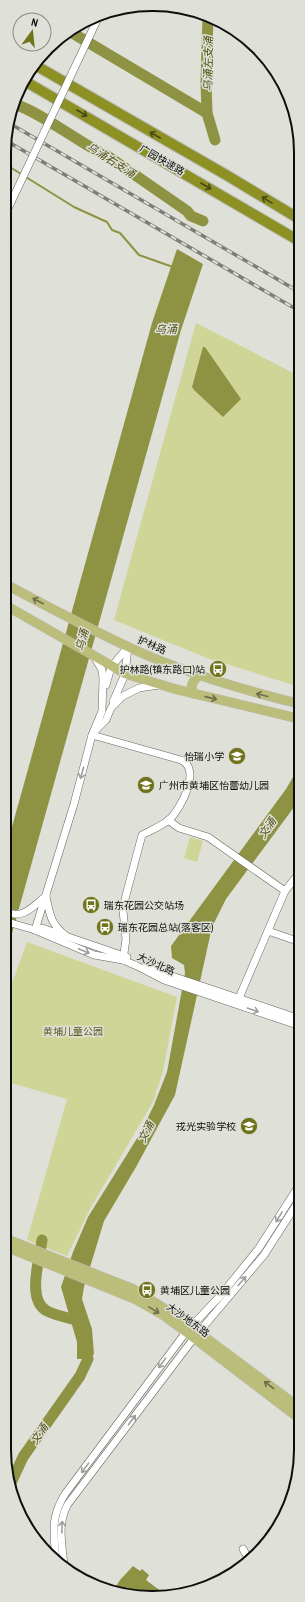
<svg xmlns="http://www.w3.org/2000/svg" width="305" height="1602" font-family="'Archivo Narrow','Noto Sans SC',sans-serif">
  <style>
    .green { fill: #cfd497 }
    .water { fill: #8e9344 }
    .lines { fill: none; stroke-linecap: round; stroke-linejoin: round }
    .stream { stroke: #8e9344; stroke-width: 2 }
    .river { stroke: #8e9344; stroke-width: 11 }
    .minor-casing { stroke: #65655f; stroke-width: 8 }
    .major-casing { stroke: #bcbcbb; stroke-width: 10 }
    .highway-casing { stroke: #bcbcbb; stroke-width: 12 }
    .minor { stroke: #fff; stroke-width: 7 }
    .major { stroke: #bbbd7b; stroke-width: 9 }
    .highway { stroke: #8d9123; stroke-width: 10 }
    .rail-casing { stroke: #7e7e79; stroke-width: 3.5 }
    .rail { stroke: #dfe0d8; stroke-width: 2; stroke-dasharray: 6; stroke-linecap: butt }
    .minor-bridge-casing { stroke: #65655f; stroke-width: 8; stroke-linecap: butt }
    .minor-bridge { stroke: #fff; stroke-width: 7 }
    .oneway { stroke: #474916 }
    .oneway2 { stroke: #6d6e49 }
    .oneway3 { stroke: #9f9f9e }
    .labels { text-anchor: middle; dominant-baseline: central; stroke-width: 3; stroke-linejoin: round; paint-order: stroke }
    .street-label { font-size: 10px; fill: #0e0e0c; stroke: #dfe0d8 }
    .poi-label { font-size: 10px; fill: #0e0e0c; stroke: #dfe0d8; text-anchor: start }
    .park-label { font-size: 10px; fill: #595c22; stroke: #dfe0d8 }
    .water-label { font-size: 11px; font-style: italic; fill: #505217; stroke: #dfe0d8 }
    .rim { fill: none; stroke: #0e0e0c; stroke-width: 2 }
  </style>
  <rect width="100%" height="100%" fill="#dfe0d8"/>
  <g class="green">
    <path d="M196 323 301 377 300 687 207 658 114 620Z"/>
    <path d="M190 837 203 841 197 862 184 858Z"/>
    <path d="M27 942 177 997 163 1071 153 1102 91 1207 67 1256 27 1240 67 1099 4 1081V1005Z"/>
  </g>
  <g class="water">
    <path d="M177 249 203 264 181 330 4 962 5 852 152 323Z"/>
    <path d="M203 347H205L241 399 223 417 194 390 192 387Z"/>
    <path d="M300 765V799L226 899 212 927 175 1095 136 1167 104 1221 84 1287 82 1299 92 1329 94 1354 88 1359H77V1342L61 1287 73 1252 88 1217 141 1132 154 1105 167 1072 185 973 184 965 172 958 171 946 286 789Z"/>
    <path d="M133 1566 140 1571 142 1569 149 1575 146 1580 166 1595 143 1598 113 1591 120 1580Z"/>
  </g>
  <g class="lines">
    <path class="stream" d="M5 164 74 207 107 222 112 230 120 233 139 255 173 267"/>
    <g class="river">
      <path d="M208 16 206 82 207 113 215 140"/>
      <path d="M69 31 207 113"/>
      <path d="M15 104C49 117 77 142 109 157L187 211 191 216 203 221"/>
      <path d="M42 1240C40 1258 26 1300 47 1311 57 1316 69 1318 80 1321"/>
      <path d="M11 1483 23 1457 80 1376 88 1359 85 1345"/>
    </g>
    <defs>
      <g id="minor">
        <path d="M106 685 111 667 128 647"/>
        <path d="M113 702 125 674 128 647"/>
        <path d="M96 730 106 720 111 708 123 696 139 688 159 685"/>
        <path d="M92 735 181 760C202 769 181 808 170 819 162 826 151 830 142 835L125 899 123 911 126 939 123 960"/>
        <path d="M168 820 179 828 208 837 285 891"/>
        <path d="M46 897C50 914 50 923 65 935"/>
        <path d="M5 912C24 919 31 908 46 896"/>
        <path d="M4 921 35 930 94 955 123 960 137 966 164 980 300 1026"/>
        <path d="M42 928 127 957"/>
        <path d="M35 930 74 804 92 735 102 711 103 678 102 670 95 658"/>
        <path d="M268 931 300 942"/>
        <path d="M146 965 166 974 300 1019"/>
        <path d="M239 998 285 891 300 872"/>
        <path d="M4 1081 6 1077"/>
        <path d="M243 1549 250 1561"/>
        <path d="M56 1560C54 1533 50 1518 65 1494L186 1332 221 1295 259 1248 300 1184"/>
        <path d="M64 1565C62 1544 57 1523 68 1504L194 1338 264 1255 300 1199"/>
      </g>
      <g id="major">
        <path d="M5 584C51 608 96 633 144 654 195 676 247 691 300 704"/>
        <path d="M5 605 126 674 175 689 300 719"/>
        <path d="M194 694C189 686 193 680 200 675"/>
        <path d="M4 1238 133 1289 178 1317 300 1408"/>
        <path d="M4 1246 135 1299 163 1315 186 1332 300 1419"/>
      </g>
      <g id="highway">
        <path d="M35 65 228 176 301 220"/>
        <path d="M23 80 301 242"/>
      </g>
    </defs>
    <use href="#minor" class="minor-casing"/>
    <use href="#major" class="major-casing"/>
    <use href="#highway" class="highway-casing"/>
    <use href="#minor" class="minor"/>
    <use href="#major" class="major"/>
    <use href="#highway" class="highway"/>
    <defs>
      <g id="rail">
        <path d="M9 123 301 293"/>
        <path d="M5 140 301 312"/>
      </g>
    </defs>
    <use href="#rail" class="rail-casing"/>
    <use href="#rail" class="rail"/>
    <defs>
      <path id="minor-bridge" d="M5 215 99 16"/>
    </defs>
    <use href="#minor-bridge" class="minor-bridge-casing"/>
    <use href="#minor-bridge" class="minor-bridge"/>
  </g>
  <defs><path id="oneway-shaft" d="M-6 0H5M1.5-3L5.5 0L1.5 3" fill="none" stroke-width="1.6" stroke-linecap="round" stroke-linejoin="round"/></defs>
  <g class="oneway">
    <use href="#oneway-shaft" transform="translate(82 113) rotate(30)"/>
    <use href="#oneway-shaft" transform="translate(155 135) rotate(-150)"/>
    <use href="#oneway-shaft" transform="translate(206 186) rotate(30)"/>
    <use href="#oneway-shaft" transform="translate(267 200) rotate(-149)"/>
  </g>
  <g class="oneway2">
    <use href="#oneway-shaft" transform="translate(38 601) rotate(-153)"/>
    <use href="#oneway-shaft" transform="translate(262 695) rotate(-166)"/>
    <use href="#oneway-shaft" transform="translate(211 698) rotate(13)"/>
    <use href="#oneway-shaft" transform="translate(154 1310) rotate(31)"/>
    <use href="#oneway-shaft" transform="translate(269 1385) rotate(-143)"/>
  </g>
  <g class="oneway3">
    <use href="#oneway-shaft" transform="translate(82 773) rotate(105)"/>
    <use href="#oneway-shaft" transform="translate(84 951) rotate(23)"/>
    <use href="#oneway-shaft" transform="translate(253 1010) rotate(19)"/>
    <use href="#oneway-shaft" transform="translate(279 1217) rotate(122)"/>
    <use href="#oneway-shaft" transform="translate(242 1281) rotate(-50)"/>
    <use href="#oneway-shaft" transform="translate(162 1363) rotate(127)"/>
    <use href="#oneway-shaft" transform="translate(132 1420) rotate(-53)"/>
    <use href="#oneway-shaft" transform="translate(85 1468) rotate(127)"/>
    <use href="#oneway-shaft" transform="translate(62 1527) rotate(-88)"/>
  </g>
  <defs>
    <symbol id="bus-disc" viewBox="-11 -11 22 22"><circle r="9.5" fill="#6f7319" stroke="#dfe0d8"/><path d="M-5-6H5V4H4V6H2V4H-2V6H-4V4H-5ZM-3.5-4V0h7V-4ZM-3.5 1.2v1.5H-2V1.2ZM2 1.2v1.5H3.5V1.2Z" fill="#fff"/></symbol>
    <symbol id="school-disc" viewBox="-11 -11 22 22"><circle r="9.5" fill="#6f7319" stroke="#dfe0d8"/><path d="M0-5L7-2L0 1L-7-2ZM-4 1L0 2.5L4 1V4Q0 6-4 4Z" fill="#fff"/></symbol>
  </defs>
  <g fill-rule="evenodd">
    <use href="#bus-disc" x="208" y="659" width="20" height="20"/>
    <use href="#school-disc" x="227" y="746" width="20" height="20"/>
    <use href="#school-disc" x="136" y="775" width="20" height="20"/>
    <use href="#bus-disc" x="81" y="895" width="20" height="20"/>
    <use href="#bus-disc" x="95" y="917" width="20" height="20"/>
    <use href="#school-disc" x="239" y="1116" width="20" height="20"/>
    <use href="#bus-disc" x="137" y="1280" width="20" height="20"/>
  </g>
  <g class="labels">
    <g class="street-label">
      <text transform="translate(162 160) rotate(30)">广园快速路</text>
      <text transform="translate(152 645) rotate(23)">护林路</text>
      <text transform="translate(156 964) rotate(24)">大沙北路</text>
      <text transform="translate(188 1320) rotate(36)">大沙地东路</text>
    </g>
    <g class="poi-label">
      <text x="205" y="669" text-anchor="end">护林路(镇东路口)站</text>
      <text x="224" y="756" text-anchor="end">怡瑞小学</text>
      <text x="159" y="785">广州市黄埔区怡蕾幼儿园</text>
      <text x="104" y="905">瑞东花园公交站场</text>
      <text x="118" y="927">瑞东花园总站(落客区)</text>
      <text x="236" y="1126" text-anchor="end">戎光实验学校</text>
      <text x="160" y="1290">黄埔区儿童公园</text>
    </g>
    <g class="park-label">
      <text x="73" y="1031">黄埔儿童公园</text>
    </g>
    <g class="water-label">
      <text transform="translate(208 64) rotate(-89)">乌涌左支涌</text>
      <text transform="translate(111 160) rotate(33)">乌涌右支涌</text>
      <text x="166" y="329">乌涌</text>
      <text transform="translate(82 640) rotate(-75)">乌涌</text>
      <text transform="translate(267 828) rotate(-55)">文涌</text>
      <text transform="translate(146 1132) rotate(-63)">文涌</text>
      <text transform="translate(39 1434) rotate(-55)">文涌</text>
    </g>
  </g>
  <path d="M0 0H305V1602H0ZM152 11H153A141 141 0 0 1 294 152V1450A141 141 0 0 1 153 1591H152A141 141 0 0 1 11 1450V152A141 141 0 0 1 152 11Z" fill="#dfe0d8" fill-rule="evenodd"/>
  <path class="rim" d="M152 11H153A141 141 0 0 1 294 152V1450A141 141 0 0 1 153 1591H152A141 141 0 0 1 11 1450V152A141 141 0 0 1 152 11Z"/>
  <g transform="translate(32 32) rotate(15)"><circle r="19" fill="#dfe0d8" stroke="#8b8c86"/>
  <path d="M0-3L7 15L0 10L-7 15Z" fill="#6f7319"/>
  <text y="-6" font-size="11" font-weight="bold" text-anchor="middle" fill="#0e0e0c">N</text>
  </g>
</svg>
